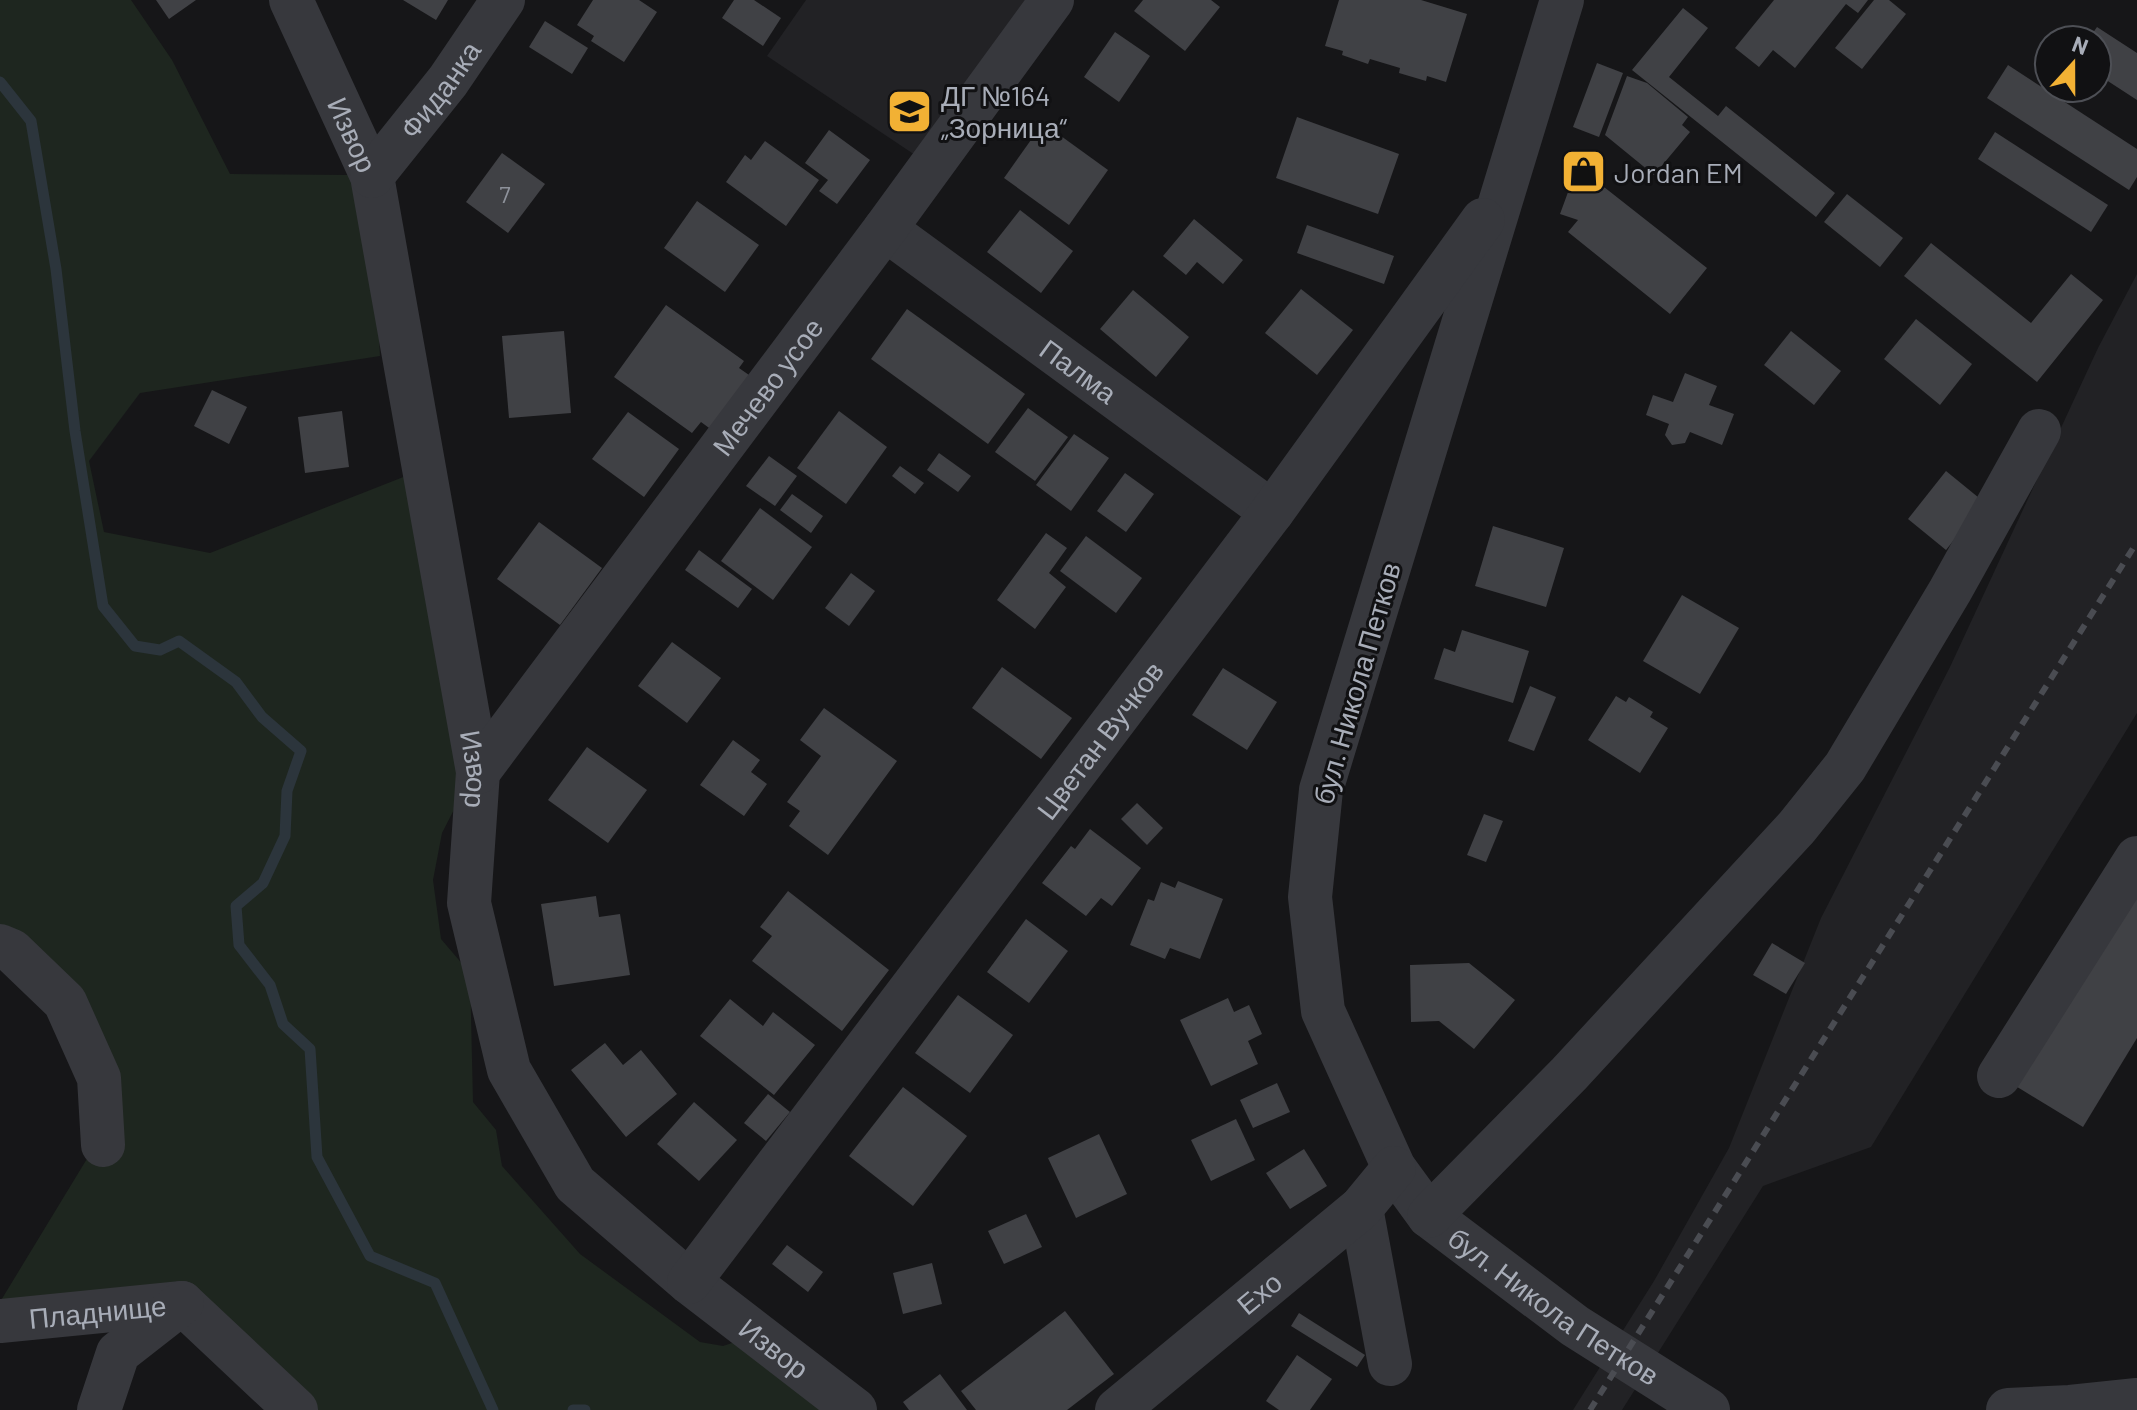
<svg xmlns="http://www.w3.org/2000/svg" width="2137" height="1410" font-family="Barlow,sans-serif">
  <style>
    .built { fill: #222225 }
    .green { fill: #1e261f }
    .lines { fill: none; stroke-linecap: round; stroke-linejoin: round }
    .stream { stroke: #2c353c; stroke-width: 11 }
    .building { fill: #404145 }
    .minor { stroke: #37383d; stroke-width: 44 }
    .rail { stroke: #4a4c52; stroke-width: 6; stroke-dasharray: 10 8; stroke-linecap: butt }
    .labels { text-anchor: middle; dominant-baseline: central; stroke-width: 6; stroke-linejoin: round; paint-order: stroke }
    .number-label { font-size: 24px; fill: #8e929b }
    .street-label { font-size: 28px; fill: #a8adb8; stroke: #111113 }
    .poi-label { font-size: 28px; fill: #a8adb8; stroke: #111113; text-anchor: start }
  </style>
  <rect width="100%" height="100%" fill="#161618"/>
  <g class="built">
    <path d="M806 0H1052L930 165 767 56Z"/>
    <path d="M2137 274V713L1871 1147 1763 1186 1622 1410H1573L1654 1281 1729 1148 1821 918 1950 667 2098 348Z"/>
  </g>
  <path class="green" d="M0 0H131L172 60 230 174 349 175 375 268 380 356 140 393 89 461 104 532 210 553 411 474 462 794 442 833 433 880 441 939 470 973 473 1102 496 1130 502 1166 580 1254 700 1342 723 1346 753 1336 849 1410H312L183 1296 0 1302 116 1111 0 927Z"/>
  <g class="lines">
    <g class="stream">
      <path d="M0 82 31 121 56 269 75 431 103 606 135 646 160 650 179 641 236 682 262 717 301 751 287 791 285 836 263 883 236 906 239 945 270 985 283 1024 310 1049 317 1157 370 1256 435 1283 493 1410"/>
      <path d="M573 1410H585"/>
    </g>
  </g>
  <g class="building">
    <path d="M156 0H196L169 19Z"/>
    <path d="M403 0H448L436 20Z"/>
    <path d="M593 0H639L657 12 624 62 591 41 594 36 577 25Z"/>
    <path d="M734 0H754L781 18 763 46 722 18Z"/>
    <path d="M1143 0H1211L1220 7 1185 51 1134 11Z"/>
    <path d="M1339 0H1421L1467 14 1446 82 1427 76 1426 81 1399 73 1400 68 1370 59 1368 64 1342 55 1343 51 1325 46Z"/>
    <path d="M1774 0H1868L1858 13 1846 4 1795 68 1773 50 1759 67 1735 48Z"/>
    <path d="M1874 0H1889L1906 14 1862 69 1835 48Z"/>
    <path d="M1683 8 1708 28 1669 77 1718 116 1726 106 1835 193 1816 217 1632 70Z"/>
    <path d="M545 21 588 48 572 74 529 47Z"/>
    <path d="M2097 27 2137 53V100L2097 74V40H2088Z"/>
    <path d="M1115 32 1150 56 1119 102 1084 77Z"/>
    <path d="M1597 63 1623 73 1599 137 1573 127Z"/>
    <path d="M2008 65 2137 149V177L2129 190 1987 98Z"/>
    <path d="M1627 76 1647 83 1688 117 1682 125 1690 132 1654 175 1605 135Z"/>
    <path d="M1297 117 1399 154 1378 214 1276 178Z"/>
    <path d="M1043 123 1108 170 1069 225 1004 178Z"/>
    <path d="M829 130 870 160 837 204 819 191 828 180 805 163Z"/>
    <path d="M1995 132 2108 205 2091 232 1978 159Z"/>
    <path d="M765 141 819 180 786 226 726 182 745 155 751 160Z"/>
    <path d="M502 153 545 184 508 233 466 202Z"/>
    <path d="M1582 154 1599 160 1604 187 1707 268 1670 314 1568 232 1578 220 1560 214Z"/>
    <path d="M1847 194 1903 238 1880 267 1824 222Z"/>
    <path d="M697 201 759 245 725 292 664 248Z"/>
    <path d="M1020 210 1073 251 1041 293 987 252Z"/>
    <path d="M1194 219 1243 260 1223 284 1197 262 1186 275 1163 256Z"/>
    <path d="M1307 225 1394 256 1384 284 1297 253Z"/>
    <path d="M1931 243 2031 323 2071 274 2103 300 2037 382 1904 276Z"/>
    <path d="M1301 289 1353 330 1317 375 1265 333Z"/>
    <path d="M1133 290 1189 337 1156 377 1100 329Z"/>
    <path d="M666 305 744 361 739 368 759 382 720 436 701 422 692 433 614 377Z"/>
    <path d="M907 309 1025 394 988 444 871 359Z"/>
    <path d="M1916 319 1972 364 1940 405 1884 359Z"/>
    <path d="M564 331 571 413 509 418 502 336Z"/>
    <path d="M1791 331 1841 371 1814 405 1764 365Z"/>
    <path d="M1685 373 1717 386 1709 405 1734 414 1722 445 1690 432 1685 443 1672 445 1665 435 1669 424 1646 415 1653 395 1673 402Z"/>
    <path d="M212 390 247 407 229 444 194 426Z"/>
    <path d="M1028 408 1068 437 1035 481 995 452Z"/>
    <path d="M342 411 349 467 305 473 298 417Z"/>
    <path d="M839 411 887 447 846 504 797 468Z"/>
    <path d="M628 412 679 449 644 497 592 459Z"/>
    <path d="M1074 434 1109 458 1071 511 1036 485Z"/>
    <path d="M939 453 971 476 958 492 927 470Z"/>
    <path d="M769 456 797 476 775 506 746 486Z"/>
    <path d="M900 466 924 483 915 494 892 476Z"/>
    <path d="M1946 471 1984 502 1946 550 1908 519Z"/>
    <path d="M1125 473 1154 494 1126 532 1097 511Z"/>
    <path d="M792 494 823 516 811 533 780 510Z"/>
    <path d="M760 508 812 547 773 600 721 561Z"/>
    <path d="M539 522 602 568 560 625 497 579Z"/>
    <path d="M1493 526 1564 548 1546 607 1475 586Z"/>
    <path d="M1046 533 1067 548 1049 573 1066 587 1035 629 997 600Z"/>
    <path d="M1086 536 1142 578 1116 613 1060 571Z"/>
    <path d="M699 550 752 589 738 608 685 570Z"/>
    <path d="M851 573 875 591 849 626 825 608Z"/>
    <path d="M1682 595 1739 628 1700 694 1643 661Z"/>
    <path d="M1462 630 1529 651 1513 703 1434 679 1444 648 1455 652Z"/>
    <path d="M672 642 721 678 687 723 638 686Z"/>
    <path d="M1002 667 1072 718 1041 759 972 708Z"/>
    <path d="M1223 668 1277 702 1247 750 1192 715Z"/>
    <path d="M1530 686 1556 697 1534 751 1508 741Z"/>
    <path d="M1616 696 1626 702 1629 697 1653 712 1650 717 1668 728 1640 773 1588 740Z"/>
    <path d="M824 708 897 761 828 855 789 826 800 811 787 802 821 756 800 740Z"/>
    <path d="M733 740 760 760 751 772 767 784 744 816 700 785Z"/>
    <path d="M587 747 647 790 608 843 548 800Z"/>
    <path d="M1137 803 1163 828 1147 845 1121 819Z"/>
    <path d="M1484 814 1503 821 1486 862 1467 855Z"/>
    <path d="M1090 829 1141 868 1112 906 1101 898 1086 916 1042 883 1071 846 1075 849Z"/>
    <path d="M1178 881 1223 899 1200 959 1170 948 1165 959 1130 945 1148 899 1154 901 1161 882 1175 888Z"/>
    <path d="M2137 886V1038L2083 1127 2014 1085Z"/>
    <path d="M788 891 889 970 842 1031 752 961 772 936 760 927Z"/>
    <path d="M596 896 599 917 620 914 630 975 554 986 541 904Z"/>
    <path d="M1026 919 1068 951 1029 1003 987 972Z"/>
    <path d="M1772 943 1805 963 1786 994 1753 975Z"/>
    <path d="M1469 963 1515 1000 1474 1049 1439 1021 1411 1022 1410 965Z"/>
    <path d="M958 995 1013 1035 970 1093 915 1053Z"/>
    <path d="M1228 998 1234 1012 1249 1005 1262 1034 1248 1041 1258 1064 1211 1086 1180 1020Z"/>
    <path d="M730 999 763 1026 773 1012 815 1045 774 1095 700 1036Z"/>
    <path d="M605 1043 623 1065 641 1050 677 1094 626 1137 571 1070Z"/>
    <path d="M1277 1083 1290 1112 1253 1128 1240 1100Z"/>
    <path d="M903 1087 967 1136 913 1206 849 1156Z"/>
    <path d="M768 1094 790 1112 766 1141 744 1123Z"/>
    <path d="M694 1102 737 1140 699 1181 657 1144Z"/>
    <path d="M1236 1119 1255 1160 1211 1181 1191 1140Z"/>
    <path d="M1099 1134 1127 1194 1076 1218 1048 1158Z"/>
    <path d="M1304 1149 1327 1186 1290 1209 1266 1173Z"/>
    <path d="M1026 1214 1042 1247 1004 1264 988 1231Z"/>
    <path d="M787 1245 823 1272 808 1292 772 1264Z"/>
    <path d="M932 1263 942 1304 903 1314 893 1273Z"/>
    <path d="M1065 1311 1114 1374 1067 1410H976L961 1391Z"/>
    <path d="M1299 1313 1365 1355 1357 1367 1291 1326Z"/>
    <path d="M1297 1355 1332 1379 1310 1410H1279L1266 1401Z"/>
    <path d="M940 1374 967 1410H909L903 1402Z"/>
  </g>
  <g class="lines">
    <g class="minor">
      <path id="s1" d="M291 0 372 176 478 772 469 903 509 1070 575 1184 689 1282 855 1410"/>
      <path id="s2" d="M1562 0 1321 790 1310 897 1323 1011 1394 1168 1429 1216 1575 1326 1708 1410"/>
      <path id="s3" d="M372 176 448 81 503 0"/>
      <path id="s4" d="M885 229 1272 512"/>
      <path id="s5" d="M478 772 885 229 1052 0"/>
      <path d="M0 946 12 951 65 1002 99 1078 103 1145"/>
      <path d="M1999 1076 2137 858"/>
      <path d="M1361 1208 1390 1364"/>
      <path d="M1429 1216 1569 1074 1797 827 1845 767 1950 591 2039 431"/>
      <path id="s6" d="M689 1282 1272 512 1483 220"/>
      <path id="s7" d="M0 1321 182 1303 296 1410"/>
      <path d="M99 1410 118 1353 182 1303"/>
      <path id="s8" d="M1117 1410 1361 1208 1394 1168"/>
      <path d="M2008 1410 2070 1407 2137 1400"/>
    </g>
    <path class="rail" d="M1590 1410 2137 542"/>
  </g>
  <defs>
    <symbol id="school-square" viewBox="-11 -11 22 22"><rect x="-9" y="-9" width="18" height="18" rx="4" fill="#f2b134" stroke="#111113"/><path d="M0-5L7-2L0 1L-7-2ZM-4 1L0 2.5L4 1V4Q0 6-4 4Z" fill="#111"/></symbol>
    <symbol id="shop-square" viewBox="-11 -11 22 22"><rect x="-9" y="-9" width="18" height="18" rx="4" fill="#f2b134" stroke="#111113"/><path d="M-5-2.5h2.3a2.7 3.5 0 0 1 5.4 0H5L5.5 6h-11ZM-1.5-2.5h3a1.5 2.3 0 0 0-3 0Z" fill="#111"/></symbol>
  </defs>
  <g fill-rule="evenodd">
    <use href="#school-square" x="884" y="86" width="51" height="51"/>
    <use href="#shop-square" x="1558" y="146" width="51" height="51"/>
  </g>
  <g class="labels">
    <g class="number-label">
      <text x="505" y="193">7</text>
    </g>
    <g class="street-label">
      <text stroke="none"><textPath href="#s3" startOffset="110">Фиданка</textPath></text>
      <text stroke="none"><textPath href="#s1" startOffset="148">Извор</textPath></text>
      <text stroke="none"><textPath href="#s4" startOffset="240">Палма</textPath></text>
      <text stroke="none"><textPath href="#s5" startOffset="482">Мечево усое</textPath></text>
      <text transform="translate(1356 683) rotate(-74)">бул. Никола Петков</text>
      <text stroke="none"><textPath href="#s6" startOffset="680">Цветан Вучков</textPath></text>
      <text stroke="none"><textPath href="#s1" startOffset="796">Извор</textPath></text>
      <text stroke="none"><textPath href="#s8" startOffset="184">Ехо</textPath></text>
      <text stroke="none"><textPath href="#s2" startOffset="1434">бул. Никола Петков</textPath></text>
      <text stroke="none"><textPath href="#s7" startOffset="98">Пладнище</textPath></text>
      <text stroke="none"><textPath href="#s1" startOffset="1492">Извор</textPath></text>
    </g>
    <g class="poi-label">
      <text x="941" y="95">ДГ №164<tspan x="941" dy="32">„Зорница“</tspan></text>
      <text x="1614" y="172">Jordan EM</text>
    </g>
  </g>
  <g transform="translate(2073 64) rotate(21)"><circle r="38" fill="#111113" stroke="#4d4f55" stroke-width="2"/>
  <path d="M0-6L14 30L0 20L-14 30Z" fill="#f2b134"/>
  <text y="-12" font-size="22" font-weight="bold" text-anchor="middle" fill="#a8adb8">N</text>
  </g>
</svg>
